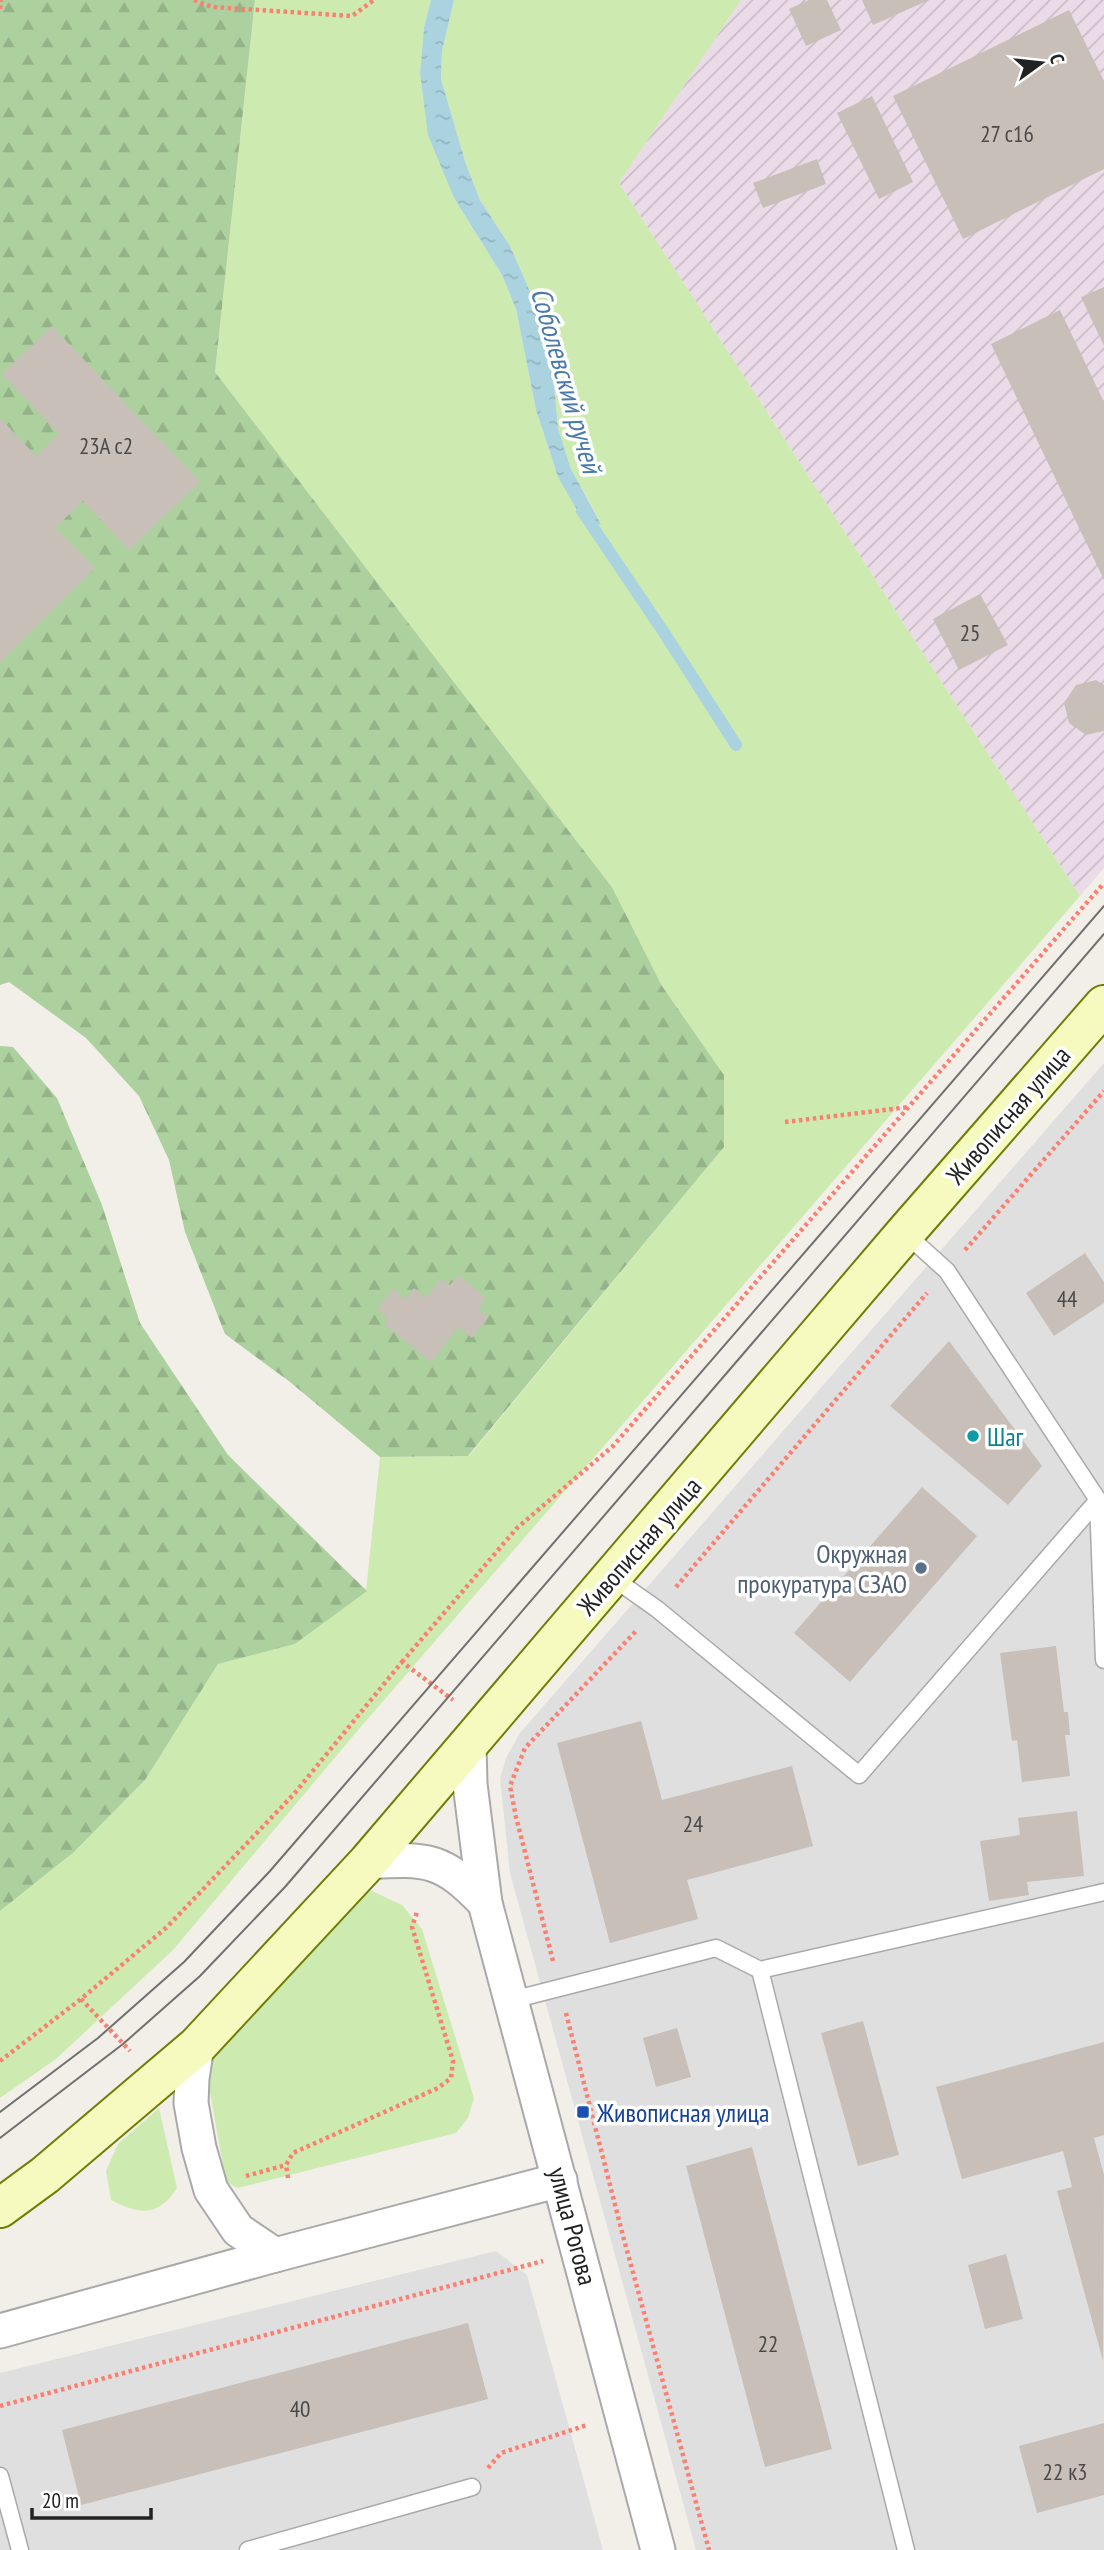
<svg xmlns="http://www.w3.org/2000/svg" width="1104" height="2550" font-family="'PT Sans Narrow',sans-serif">
  <style>
    .residential { fill: #e0dfdf }
    .industrial { fill: url(#industrial-furrows) }
    .grass { fill: #cdebb0 }
    .forest { fill: url(#forest-firs) }
    .water { fill: url(#water-ripples) }
    .lines { fill: none; stroke-linecap: round; stroke-linejoin: round }
    .stream { stroke: #aad3df; stroke-width: 12 }
    .building { fill: #c7bfb8 }
    .lane-casing { stroke: #a9a9a9; stroke-width: 19 }
    .street-casing { stroke: #a9a9a9; stroke-width: 37 }
    .secondary-casing { stroke: #707d05; stroke-width: 42 }
    .path { stroke: #fa8072; stroke-width: 4.5; stroke-dasharray: 3.5 3.5; stroke-linecap: butt }
    .lane { stroke: #fff; stroke-width: 16 }
    .street { stroke: #fff; stroke-width: 33 }
    .secondary { stroke: #f7fabf; stroke-width: 38 }
    .tram { stroke: #707070; stroke-width: 2 }
    .culture-dot { fill: #0f9aa8; stroke: #fff; stroke-width: 2.5 }
    .service-dot { fill: #5c6f8a; stroke: #fff; stroke-width: 2.5 }
    .transit-dot { fill: #1a4fb4; stroke: #fff; stroke-width: 2.5 }
    .labels { text-anchor: middle; dominant-baseline: central; stroke-width: 7; stroke-linejoin: round; paint-order: stroke }
    .number-label { font-size: 23px; fill: #4b4948 }
    .street-label { font-size: 26px; fill: #222; stroke: #fff }
    .culture-label { font-size: 26px; fill: #0d838f; stroke: #fff; text-anchor: start }
    .service-label { font-size: 26px; fill: #4e5e75; stroke: #fff; text-anchor: end }
    .transit-label { font-size: 26px; fill: #164399; stroke: #fff; text-anchor: start }
    .water-label { font-size: 28px; font-style: italic; fill: #4a7aab; stroke: #fff }
  </style>
  <defs>
    <pattern id="industrial-furrows" width="10" height="10" patternUnits="userSpaceOnUse" patternTransform="scale(1.75)"><rect width="10" height="10" fill="#ebdbe8"/><path d="M-1 1l2-2M0 10L10 0M9 11l2-2" fill="none" stroke="#c9bcc7"/></pattern>
    <pattern id="forest-firs" width="22" height="20" patternUnits="userSpaceOnUse" patternTransform="scale(1.75)"><rect width="22" height="20" fill="#add19e"/><path d="M5 1l3.5 6h-7zM16 11l3.5 6h-7z" fill="#95b388"/></pattern>
    <pattern id="water-ripples" width="26" height="14" patternUnits="userSpaceOnUse" patternTransform="scale(1.75)"><rect width="26" height="14" fill="#aad3df"/><path d="M2 4q2-2 4 0t4 0M15 11q2-2 4 0t4 0" fill="none" stroke="#92b5bf"/></pattern>
  </defs>
  <rect width="100%" height="100%" fill="#f2efe9"/>
  <g class="residential">
    <path d="M1104 1063V2550H696L510 1873 500 1778 507 1756 520 1733Z"/>
    <path d="M496 2251 527 2275 603 2550H0V2373Z"/>
  </g>
  <path class="industrial" d="M741 0H1104V868L1080 896 619 183Z"/>
  <g class="grass">
    <path d="M255 0H431L424 27 420 73 424 99 454 198 502 275 516 309 536 410 558 477 601 523 571 469 558 428 553 372 544 323 510 246 480 200 466 164 441 79 442 51 454 0H741L619 183 1080 896 359 1729 173 1950 56 2059 0 2098V1911L74 1852 145 1780 218 1664 295 1644 366 1591 380 1457 469 1456 724 1147V1075L662 986 612 887 215 372Z"/>
    <path d="M370 1890 402 1905 422 1929 474 2098 468 2118 456 2133 238 2188 226 2182 206 2070 212 2056Z"/>
    <path d="M159 2108 177 2188C158 2217 140 2215 111 2200L106 2171 118 2144Z"/>
  </g>
  <g class="forest">
    <path d="M0 0H255L215 372 612 887 662 986 724 1075V1147L468 1456 380 1457 290 1382 225 1334 185 1232 169 1160 139 1096 86 1038 9 982 0 985Z"/>
    <path d="M0 1046 13 1047 57 1098 102 1205 140 1323 228 1455 367 1591 295 1644 218 1664 145 1780 74 1852 0 1911Z"/>
  </g>
  <path class="water" d="M431 0H454L442 51 441 79 466 164 480 200 510 246 544 323 553 372 558 428 571 469 601 524 586 526 558 477 536 410 516 309 502 275 454 198 428 135 420 73 424 27Z"/>
  <g class="lines">
    <path class="stream" d="M582 511 663 631 736 745"/>
  </g>
  <g class="building">
    <path d="M809 0H827L841 30 806 46 789 9Z"/>
    <path d="M862 0H929L873 25Z"/>
    <path d="M1069 10 1104 81V169L963 239 893 96Z"/>
    <path d="M872 96 913 182 879 199 837 113Z"/>
    <path d="M817 159 826 184 763 208 753 183Z"/>
    <path d="M1104 287V346L1081 297Z"/>
    <path d="M1060 310 1104 402V580L991 344Z"/>
    <path d="M52 326 200 482 129 550 83 501 55 528 95 568 0 662V418L36 456 59 434 2 374Z"/>
    <path d="M980 594 1008 645 959 670 933 619Z"/>
    <path d="M1096 680 1104 685V731L1086 735 1069 723 1064 703 1076 685Z"/>
    <path d="M1085 1253 1104 1282V1303L1054 1336 1026 1293Z"/>
    <path d="M458 1275 486 1298 478 1309 488 1317 472 1338 458 1327 431 1362 384 1324 388 1318 377 1309 393 1289 405 1299 414 1288 426 1298 441 1279 450 1285Z"/>
    <path d="M949 1341 1042 1466 1008 1505 890 1406Z"/>
    <path d="M922 1487 977 1536 850 1682 794 1633Z"/>
    <path d="M1056 1646 1064 1712H1068L1070 1735H1065L1070 1776 1022 1782 1017 1740 1012 1741 1000 1653Z"/>
    <path d="M641 1721 662 1800 792 1766 813 1846 687 1880 698 1919 610 1943 557 1743Z"/>
    <path d="M1077 1811 1084 1876 1027 1882 1029 1895 989 1901 980 1841 1020 1835 1018 1818Z"/>
    <path d="M863 2021 899 2155 858 2166 821 2033Z"/>
    <path d="M677 2028 691 2077 656 2087 643 2038Z"/>
    <path d="M1104 2042V2135L1094 2138 1104 2175 1103 2361 1057 2191 1072 2187 1063 2151 962 2179 936 2087Z"/>
    <path d="M752 2147 832 2449 765 2467 686 2166Z"/>
    <path d="M1006 2254 1023 2319 985 2329 968 2265Z"/>
    <path d="M468 2323 488 2399 81 2505 62 2430Z"/>
    <path d="M1104 2423V2495L1037 2513 1019 2446Z"/>
  </g>
  <g class="lines">
    <defs>
      <g id="lane">
        <path d="M905 1233 947 1271 1098 1500 1104 1660"/>
        <path d="M613 1578 657 1609 859 1775 1098 1500 1104 1511"/>
        <path d="M760 1970 906 2550"/>
        <path d="M512 2000 716 1948 760 1970 1104 1892"/>
        <path d="M0 2476 20 2550"/>
        <path d="M248 2550 472 2487"/>
      </g>
      <g id="street">
        <path d="M469 1745 470 1784 485 1903 658 2550"/>
        <path d="M368 1862C428 1858 443 1859 485 1903"/>
        <path d="M197 2046 192 2078 191 2103 199 2148 211 2190 238 2230 275 2255"/>
        <path d="M0 2331 275 2255 560 2180"/>
      </g>
      <path id="secondary" d="M0 2208 45 2175 197 2046 368 1862 905 1233 1104 1005"/>
    </defs>
    <use href="#lane" class="lane-casing"/>
    <use href="#street" class="street-casing"/>
    <use href="#secondary" class="secondary-casing"/>
    <g class="path">
      <path d="M194 0 212 7 352 16 374 0"/>
      <path d="M0 9 1 0"/>
      <path d="M785 1122 909 1107"/>
      <path d="M965 1250 1104 1091"/>
      <path d="M676 1587 927 1293"/>
      <path d="M402 1662 517 1528 613 1446 1104 883"/>
      <path d="M553 1961 516 1817 510 1786 525 1748 637 1630"/>
      <path d="M81 1999 130 2051"/>
      <path d="M566 2013 623 2236 709 2550"/>
      <path d="M0 2061 81 1999 167 1927 294 1794 402 1662 453 1700"/>
      <path d="M246 2176 286 2165"/>
      <path d="M288 2178 286 2165 293 2153 438 2088 451 2078 453 2061 412 1927 417 1912"/>
      <path d="M0 2406 543 2261"/>
      <path d="M488 2468 501 2453 587 2425"/>
    </g>
    <use href="#lane" class="lane"/>
    <use href="#street" class="street"/>
    <use href="#secondary" class="secondary"/>
    <g class="tram">
      <path d="M0 2112 98 2038 184 1962 270 1871 1104 906"/>
      <path d="M0 2138 123 2044 200 1976 285 1887 1104 934"/>
    </g>
  </g>
  <circle class="culture-dot" cx="973" cy="1436" r="7"/>
  <circle class="service-dot" cx="921" cy="1568" r="7"/>
  <rect class="transit-dot" x="576" y="2105" width="14" height="14" rx="3.5"/>
  <g class="labels">
    <g class="number-label">
      <text x="1007" y="133">27 с16</text>
      <text x="106" y="445">23А с2</text>
      <text x="970" y="632">25</text>
      <text x="1067" y="1298">44</text>
      <text x="693" y="1823">24</text>
      <text x="768" y="2343">22</text>
      <text x="300" y="2408">40</text>
      <text x="1065" y="2471">22 к3</text>
    </g>
    <g class="street-label">
      <text transform="translate(1008 1115) rotate(-49)">Живописная улица</text>
      <text transform="translate(639 1546) rotate(-49)">Живописная улица</text>
      <text transform="translate(573 2226) rotate(75)">улица Рогова</text>
    </g>
    <g class="culture-label">
      <text x="987" y="1436">Шаг</text>
    </g>
    <g class="service-label">
      <text x="907" y="1553">Окружная<tspan x="907" dy="30">прокуратура СЗАО</tspan></text>
    </g>
    <g class="transit-label">
      <text x="597" y="2112">Живописная улица</text>
    </g>
    <g class="water-label">
      <text transform="translate(567 380) rotate(74)">Соболевский ручей</text>
    </g>
  </g>
  <g transform="translate(1041 63) rotate(75)" stroke="#ffffff" stroke-width="5" paint-order="stroke">
  <path d="M0-5L12 26L0 18L-12 26Z" fill="#222222"/>
  <text y="-10" font-size="19" font-weight="bold" text-anchor="middle" fill="#222222">С</text>
  </g>
  <path d="M32 2508v10h119v-10" fill="none" stroke="#222222" stroke-width="3.5"/>
  <text x="42" y="2508" font-size="21" fill="#222222" stroke="#ffffff" stroke-width="5" paint-order="stroke">20 m</text>
</svg>
